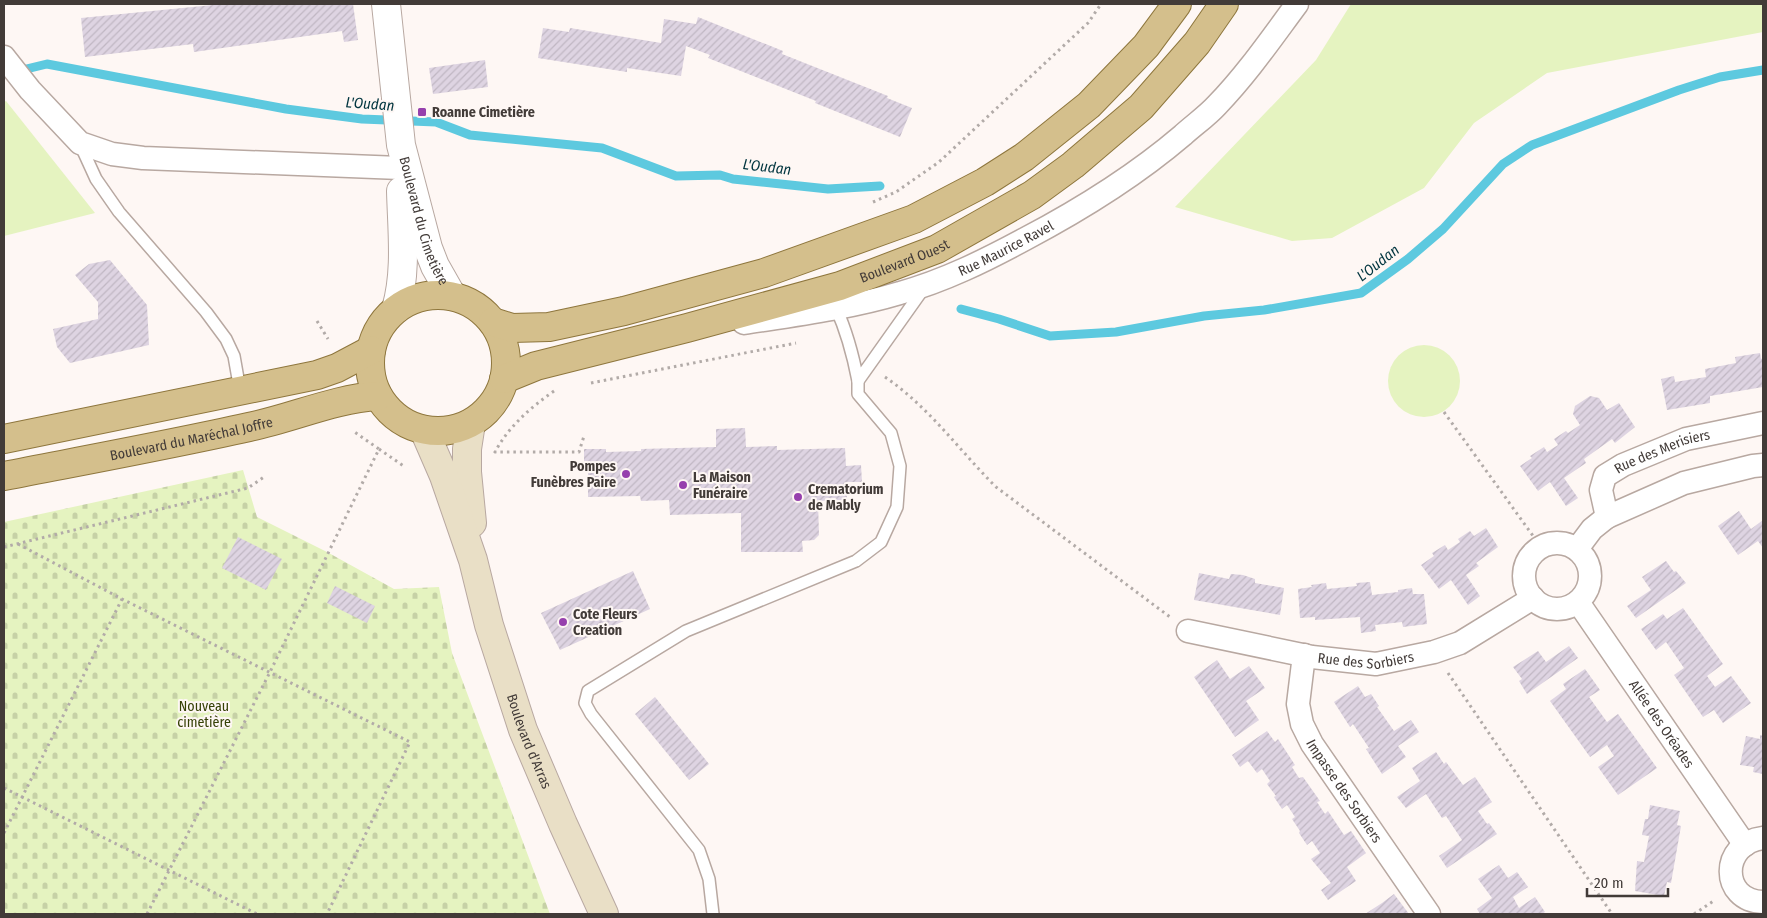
<svg xmlns="http://www.w3.org/2000/svg" width="1767" height="918" font-family="'Fira Sans Condensed',sans-serif">
  <style>
    .green { fill: #e5f3c0 }
    .cemetery { fill: url(#cemetery-stones) }
    .lines { fill: none; stroke-linecap: round; stroke-linejoin: round }
    .stream { stroke: #5dc9df; stroke-width: 9 }
    .building { fill: url(#building-hatch) }
    .service-casing { stroke: #b8a8a1; stroke-width: 14 }
    .minor-casing { stroke: #b8a8a1; stroke-width: 25 }
    .tertiary-casing { stroke: #b8a8a1; stroke-width: 30 }
    .secondary-casing { stroke: #b8a8a1; stroke-width: 30 }
    .primary-casing { stroke: #8e763d; stroke-width: 30 }
    .path { stroke: #b2aba8; stroke-width: 3; stroke-dasharray: 2.5 4; stroke-linecap: butt }
    .service { stroke: #fff; stroke-width: 11 }
    .minor { stroke: #fff; stroke-width: 22 }
    .tertiary { stroke: #fff; stroke-width: 28 }
    .secondary { stroke: #e9dfc6; stroke-width: 28 }
    .primary { stroke: #d4bf8c; stroke-width: 28 }
    .poi-dot { fill: #9640ad; stroke: #fef7f4; stroke-width: 2 }
    .labels { text-anchor: middle; dominant-baseline: central; stroke-width: 4; stroke-linejoin: round; paint-order: stroke }
    .poi-label { font-size: 14px; font-weight: bold; fill: #423b38; stroke: #fef7f4; text-anchor: start }
    .street-label { font-size: 14px; fill: #423b38; stroke: #fef7f4 }
    .park-label { font-size: 14px; fill: #364106; stroke: #fef7f4 }
    .water-label { font-size: 15px; font-style: italic; fill: #00353f; stroke: #fef7f4 }
  </style>
  <defs>
    <pattern id="cemetery-stones" width="16" height="16" patternUnits="userSpaceOnUse" patternTransform="scale(1.25)"><rect width="16" height="16" fill="#e5f3c0"/><path d="M2 7V4a2 2 0 0 1 4 0v3zM10 15v-3a2 2 0 0 1 4 0v3z" fill="#c6d1a6"/></pattern>
    <pattern id="building-hatch" width="6" height="6" patternUnits="userSpaceOnUse" patternTransform="scale(1.25)"><rect width="6" height="6" fill="#ded4e2"/><path d="M-1 1l2-2M0 6l6-6M5 7l2-2" fill="none" stroke="#c0b7c3"/></pattern>
  </defs>
  <rect width="100%" height="100%" fill="#fef7f4"/>
  <g class="green">
    <path d="M1351 4H1763V32L1547 73 1474 123 1424 188 1332 238 1292 241 1175 207 1316 60Z"/>
    <path d="M6 101 95 213 4 236V102Z"/>
    <circle cx="1424" cy="381" r="36"/>
  </g>
  <path class="cemetery" d="M243 470 257 517 327 552 394 589 439 587 452 653 550 914H4V522Z"/>
  <g class="lines">
    <g class="stream">
      <path d="M18 71 47 64 286 109 362 119 436 122 470 135 602 148 676 176 720 175 733 179 828 189 880 186"/>
      <path d="M961 309 999 319 1050 336 1116 332 1204 316 1264 310 1361 293 1408 259 1443 229 1503 164 1532 145 1679 90 1720 77 1763 70"/>
    </g>
  </g>
  <g class="building">
    <path d="M223 4H353L358 40 344 42 342 31 194 52 193 44 85 57 81 18Z"/>
    <path d="M698 17 783 51 782 54 888 96 887 98 912 108 900 137 815 103 816 101 708 58 710 55 686 46 681 76 627 68V72L538 58 543 28 569 32 570 28 661 43 664 19 696 24Z"/>
    <path d="M485 60 488 87 433 94 429 68Z"/>
    <path d="M110 260 147 305 149 345 70 363 57 347 53 329 98 319V302L75 275 89 264Z"/>
    <path d="M1760 353 1761 359 1763 358V387L1710 396V403L1667 410 1661 379 1674 376 1675 382 1706 377 1705 369 1736 363 1735 357Z"/>
    <path d="M1590 396 1599 398 1607 410 1619 403 1635 427 1615 443 1612 439 1584 459 1586 463 1564 478 1578 498 1566 506 1550 482 1538 491 1520 466 1532 458 1530 456 1544 447 1547 452 1558 445 1554 439 1566 431 1568 433 1580 425 1573 414 1575 406Z"/>
    <path d="M745 428 746 447 777 446V450L845 448 846 466 861 465 862 482H847V500L818 501 819 535 814 540 802 541 803 552H741V513L670 515 669 500 641 501 640 496 588 497V468L584 469V449H606V452L641 451V449L716 447V429Z"/>
    <path d="M1739 511 1751 529 1763 520V548L1758 541 1738 555 1718 526Z"/>
    <path d="M1486 528 1498 547 1476 563 1479 566 1466 575 1480 596 1468 605 1451 580 1439 589 1421 565 1434 556 1432 553 1445 545 1448 550 1460 542 1458 539 1470 531 1474 536Z"/>
    <path d="M238 537 282 559 266 590 222 568Z"/>
    <path d="M1666 561 1674 572 1676 571 1686 583 1636 618 1627 606 1651 590 1642 577Z"/>
    <path d="M633 571 650 609 560 650 541 613Z"/>
    <path d="M1199 573 1229 579 1231 574 1243 575 1255 579V583L1284 588 1280 615 1194 600Z"/>
    <path d="M1370 582 1372 595 1398 592V590L1412 588 1413 594H1424L1427 624 1403 627 1402 622 1375 625 1376 631 1361 633 1360 617 1315 620V617L1300 618 1298 589 1312 587 1311 585 1326 583 1327 589 1357 586 1356 583Z"/>
    <path d="M335 586 375 606 367 623 327 603Z"/>
    <path d="M1683 608 1723 664 1707 676 1715 687 1731 676 1751 703 1723 723 1714 710 1703 717 1674 675 1684 668 1666 642 1656 650 1641 629 1663 614 1667 619Z"/>
    <path d="M1569 646 1578 658 1527 694 1519 681 1522 679 1513 667 1538 651 1546 662Z"/>
    <path d="M1217 660 1230 679 1249 666 1265 688 1246 701 1259 720 1235 737 1194 677Z"/>
    <path d="M1585 669 1600 690 1589 697 1607 722 1618 714 1657 768 1618 795 1598 767 1614 756 1610 750 1607 745 1590 757 1550 701 1566 689 1563 684Z"/>
    <path d="M1358 686 1365 697 1371 694 1379 706 1377 707 1394 731 1411 720 1419 732 1398 746 1406 757 1382 774 1366 749 1369 748 1353 724 1350 727 1334 702Z"/>
    <path d="M655 697 709 764 689 780 635 714Z"/>
    <path d="M1267 731 1275 742 1278 739 1295 765 1292 767 1299 778 1303 777 1320 801 1317 802 1325 814 1328 811 1344 835 1351 831 1366 853 1347 867 1356 881 1328 900 1321 890 1331 883 1311 859 1320 853 1312 841 1307 845 1299 833 1300 831 1292 819 1295 817 1287 805 1282 809 1274 797 1276 796 1267 784 1270 781 1262 769 1257 773 1248 761 1240 767 1232 755Z"/>
    <path d="M1760 735 1763 736V774L1753 772 1754 767 1740 765 1746 736 1760 739Z"/>
    <path d="M1436 752 1444 764 1446 762 1463 785 1475 777 1492 802 1478 811 1487 824 1489 823 1497 834 1447 868 1439 856 1462 840 1446 816 1442 818 1426 794 1406 808 1397 797 1420 781 1412 768Z"/>
    <path d="M1650 805 1680 811 1677 825 1681 826 1671 883 1667 882 1664 896 1635 891 1637 861 1644 862 1649 836 1642 835 1645 819H1648Z"/>
    <path d="M1499 865 1508 878 1517 872 1528 887 1513 897 1519 908 1535 897 1545 912 1542 914H1480L1477 909 1492 898 1478 879Z"/>
    <path d="M1394 894 1409 914H1365L1382 903Z"/>
  </g>
  <g class="lines">
    <defs>
      <g id="service">
        <path d="M80 144 96 179 119 212 206 312 226 339 234 356 240 390"/>
        <path d="M836 308C847 332 853 355 858 381L924 288"/>
        <path d="M713 914 709 879 699 850 591 714 585 703 588 691 686 631 856 561 881 542 897 507 900 466 891 433 858 394V381"/>
      </g>
      <g id="minor">
        <path d="M4 57 30 90 80 143 112 154 143 158 400 168"/>
        <path id="s1" d="M744 323C796 315 850 308 900 293 944 281 986 260 1025 239 1082 209 1135 176 1183 135 1194 125 1207 116 1217 105 1247 74 1271 39 1297 4"/>
        <path id="s2" d="M1607 517 1601 490 1605 476 1623 465 1686 439 1763 423"/>
        <circle cx="1557" cy="576" r="33"/>
        <path d="M1577 549 1592 529 1607 517 1684 483 1753 466 1763 465"/>
        <path id="s3" d="M1578 602 1745 845"/>
        <path id="s4" d="M1188 631 1312 657 1376 664 1434 652 1460 643 1533 598"/>
        <path id="s5" d="M1304 655 1298 704 1302 724 1312 744 1429 914"/>
        <path d="M1763 838C1720 843 1720 901 1763 902"/>
      </g>
      <g id="tertiary">
        <path id="s6" d="M386 4 401 145 428 248 435 266 452 296"/>
        <path d="M396 309C407 272 402 230 401 191"/>
      </g>
      <g id="secondary">
        <path d="M471 423 467 449V472L472 523"/>
        <path id="s7" d="M424 430 444 476 473 560 489 625 523 730 563 824 604 914"/>
      </g>
      <g id="primary">
        <circle cx="438" cy="363" r="68"/>
        <path d="M493 322 512 328 549 327 624 311 764 273 914 219 985 182 1024 157 1089 105 1146 46 1177 4"/>
        <path id="s8" d="M504 379 536 366 687 328 840 286 937 249 1032 195 1073 165 1141 107 1197 43 1224 4"/>
        <path d="M4 439 317 375 337 368 371 350"/>
        <path id="s9" d="M4 476C86 460 168 445 249 427 293 418 333 399 378 396"/>
      </g>
    </defs>
    <use href="#service" class="service-casing"/>
    <use href="#minor" class="minor-casing"/>
    <use href="#tertiary" class="tertiary-casing"/>
    <use href="#secondary" class="secondary-casing"/>
    <use href="#primary" class="primary-casing"/>
    <g class="path">
      <path d="M873 202 896 192 939 162 1088 23 1101 4"/>
      <path d="M317 321 328 339"/>
      <path d="M885 377C929 407 959 450 996 487L1170 617"/>
      <path d="M591 383 796 343"/>
      <path d="M554 391C530 408 509 426 495 452H579L584 436"/>
      <path d="M1444 412 1541 547"/>
      <path d="M379 449 405 467"/>
      <path d="M18 544 122 599 410 742 327 914"/>
      <path d="M4 547 248 488 264 477"/>
      <path d="M1448 673 1612 914"/>
      <path d="M4 788 257 914"/>
      <path d="M4 833 122 599"/>
      <path d="M147 914 270 672 379 449 353 431"/>
      <path d="M1694 914 1715 900"/>
    </g>
    <use href="#service" class="service"/>
    <use href="#minor" class="minor"/>
    <use href="#tertiary" class="tertiary"/>
    <use href="#secondary" class="secondary"/>
    <use href="#primary" class="primary"/>
  </g>
  <g class="poi-dot">
    <rect x="417" y="107" width="10" height="10" rx="2.5"/>
    <circle cx="626" cy="474" r="5"/>
    <circle cx="683" cy="485" r="5"/>
    <circle cx="798" cy="497" r="5"/>
    <circle cx="563" cy="622" r="5"/>
  </g>
  <g class="labels">
    <g class="poi-label">
      <text x="432" y="112">Roanne Cimetière</text>
      <text x="616" y="466" text-anchor="end">Pompes<tspan x="616" dy="16">Funèbres Paire</tspan></text>
      <text x="693" y="477">La Maison<tspan x="693" dy="16">Funéraire</tspan></text>
      <text x="808" y="489">Crematorium<tspan x="808" dy="16">de Mably</tspan></text>
      <text x="573" y="614">Cote Fleurs<tspan x="573" dy="16">Creation</tspan></text>
    </g>
    <g class="street-label">
      <text stroke="none"><textPath href="#s6" startOffset="221">Boulevard du Cimetière</textPath></text>
      <text stroke="none"><textPath href="#s1" startOffset="274">Rue Maurice Ravel</textPath></text>
      <text stroke="none"><textPath href="#s8" startOffset="418">Boulevard Ouest</textPath></text>
      <text stroke="none"><textPath href="#s9" startOffset="191">Boulevard du Maréchal Joffre</textPath></text>
      <text stroke="none"><textPath href="#s2" startOffset="105">Rue des Merisiers</textPath></text>
      <text stroke="none"><textPath href="#s4" startOffset="181">Rue des Sorbiers</textPath></text>
      <text stroke="none"><textPath href="#s3" startOffset="148">Allée des Oréades</textPath></text>
      <text stroke="none"><textPath href="#s7" startOffset="329">Boulevard d'Arras</textPath></text>
      <text stroke="none"><textPath href="#s5" startOffset="149">Impasse des Sorbiers</textPath></text>
    </g>
    <g class="park-label">
      <text x="204" y="706">Nouveau<tspan x="204" dy="16">cimetière</tspan></text>
    </g>
    <g class="water-label">
      <text transform="translate(370 104) rotate(4)">L'Oudan</text>
      <text transform="translate(767 167) rotate(7)">L'Oudan</text>
      <text transform="translate(1378 263) rotate(-38)">L'Oudan</text>
    </g>
  </g>
  <rect width="1767" height="918" fill="none" stroke="#423b38" stroke-width="10"/>
  <path d="M1587 888v8h81v-8" fill="none" stroke="#423b38" stroke-width="2.5"/>
  <text x="1594" y="888" font-size="15" fill="#423b38" stroke="#fef7f4" stroke-width="4" paint-order="stroke">20 m</text>
</svg>
